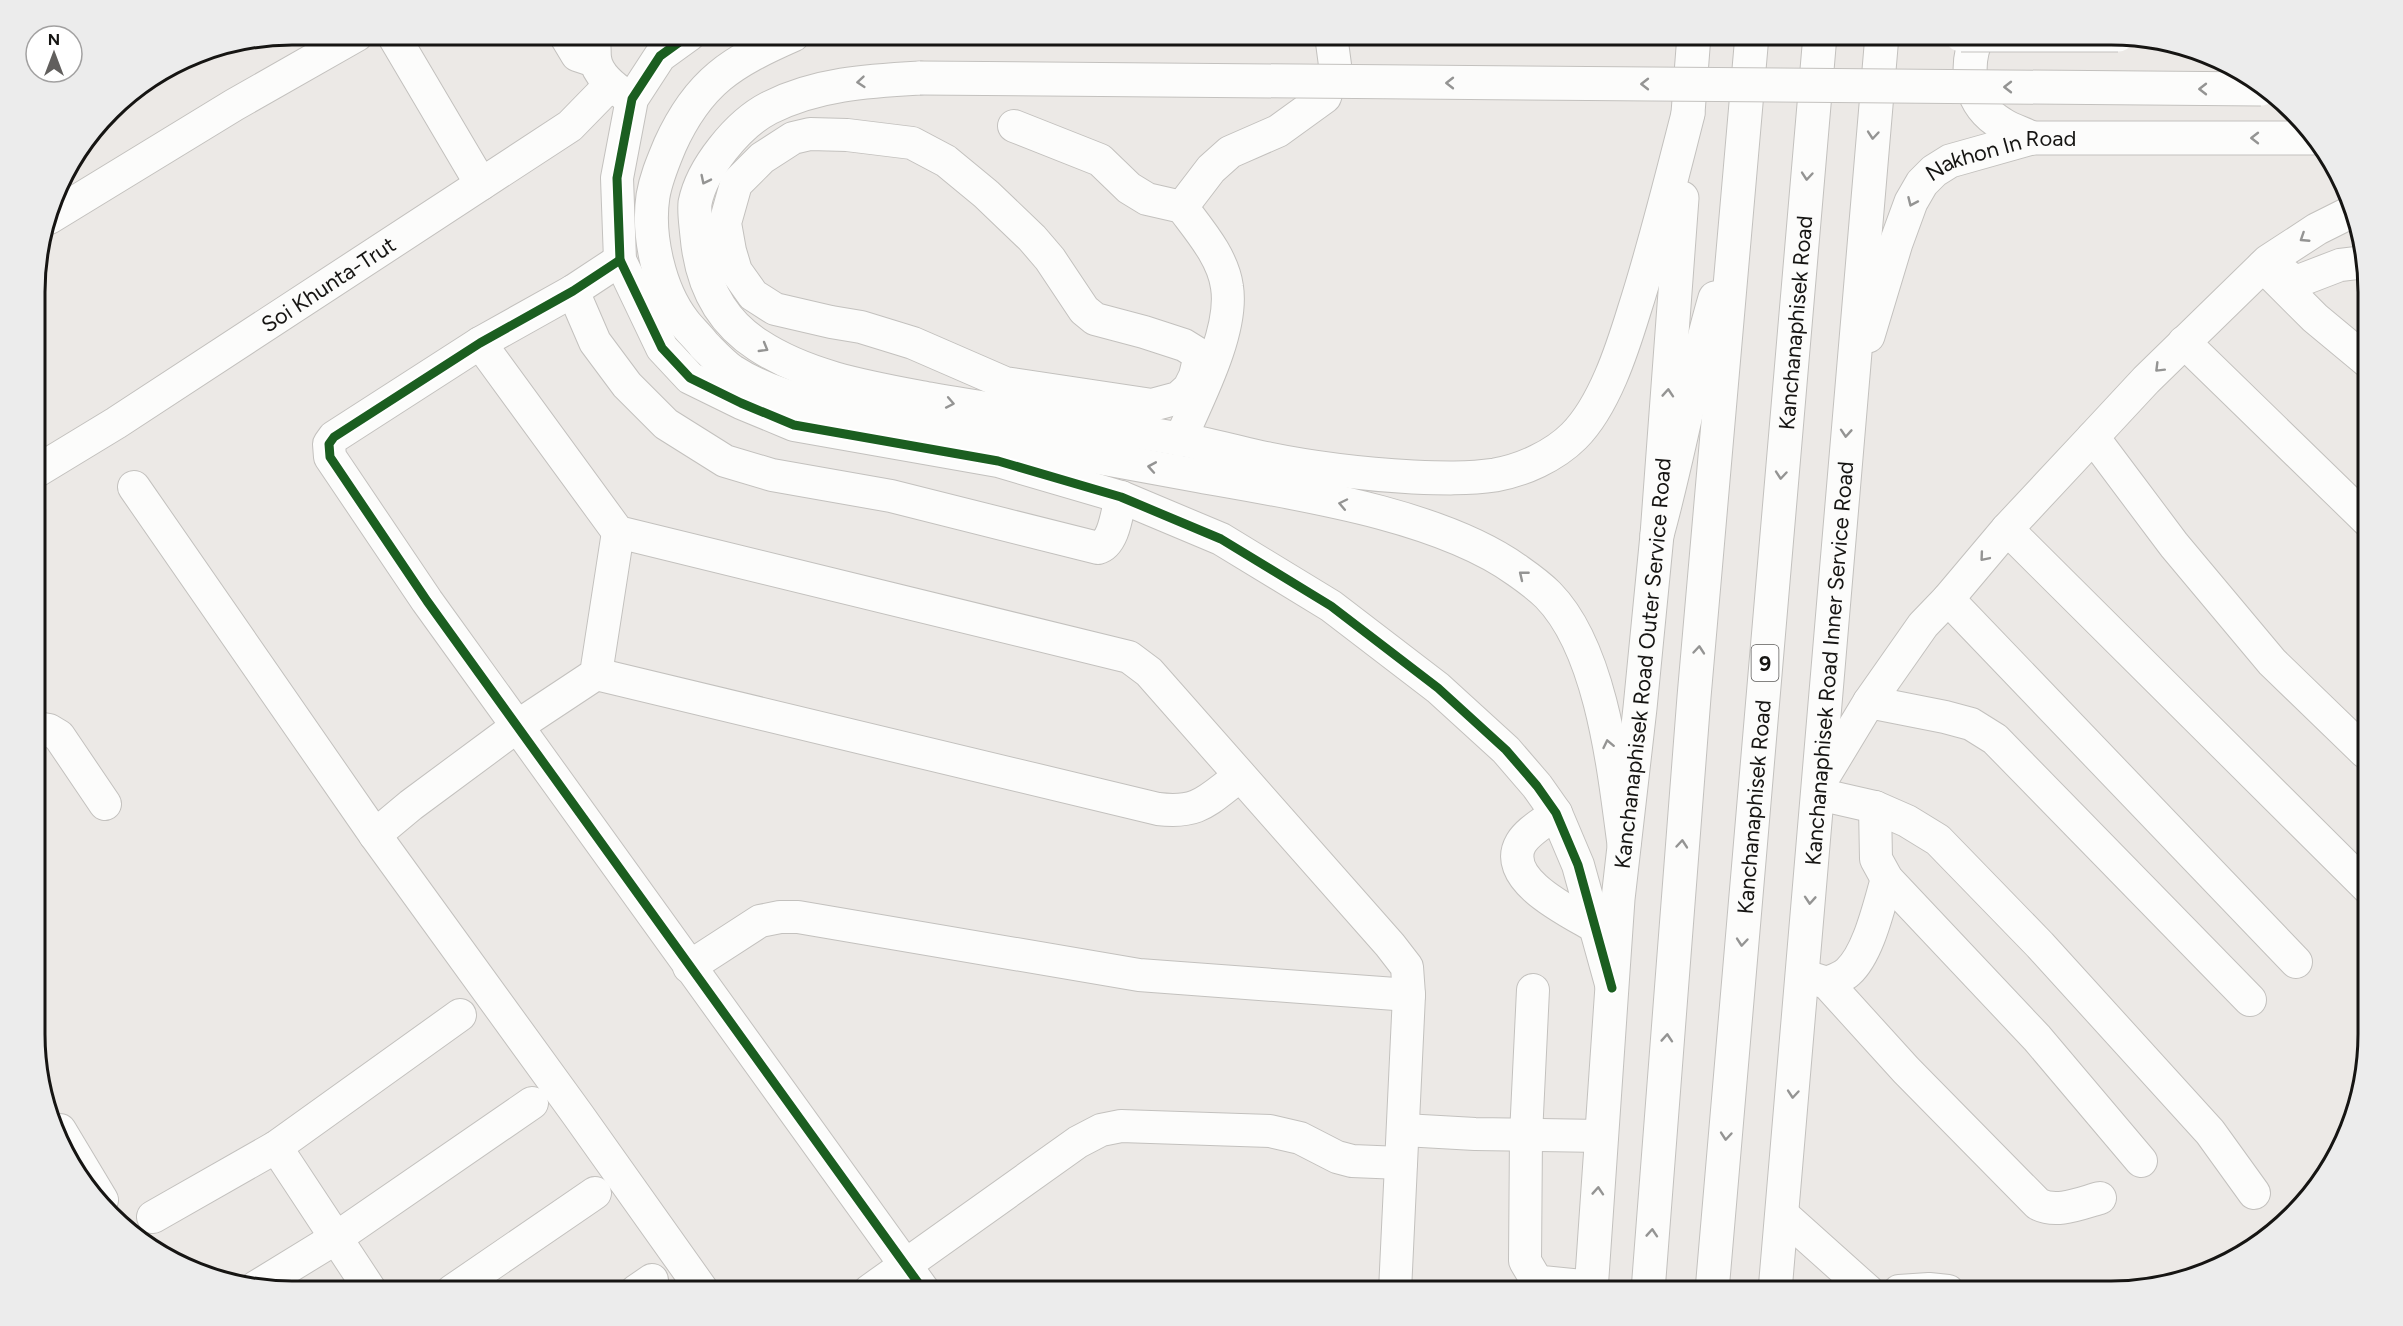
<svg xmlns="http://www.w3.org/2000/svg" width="2403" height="1326" font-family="Figtree,sans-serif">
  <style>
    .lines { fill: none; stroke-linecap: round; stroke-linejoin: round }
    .minor-casing { stroke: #c3c1be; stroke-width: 34 }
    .major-casing { stroke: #c3c1be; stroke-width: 35 }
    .highway-casing { stroke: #c3c1be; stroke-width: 35 }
    .minor { stroke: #fcfcfb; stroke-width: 32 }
    .major { stroke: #fcfcfb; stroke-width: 33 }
    .highway { stroke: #fcfcfb; stroke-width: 33 }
    .major-bridge-casing { stroke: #c3c1be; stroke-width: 35; stroke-linecap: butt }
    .major-bridge { stroke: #fcfcfb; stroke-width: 33 }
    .cycleway-casing { stroke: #fff; stroke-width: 13 }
    .cycleway { stroke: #1b5e20; stroke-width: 9 }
    .oneway { stroke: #949493 }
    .labels { text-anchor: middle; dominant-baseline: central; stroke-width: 4.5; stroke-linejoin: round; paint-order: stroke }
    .shield { fill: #fff; stroke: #5c5b5a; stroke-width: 1.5 }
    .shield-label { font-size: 21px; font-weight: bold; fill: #161513 }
    .street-label { font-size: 22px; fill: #161513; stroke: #fff }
    .rim { fill: none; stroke: #161513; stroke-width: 3 }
  </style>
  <rect width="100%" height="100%" fill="#ece9e6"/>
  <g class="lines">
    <defs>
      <g id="minor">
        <path d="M393 35 481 184"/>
        <path d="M565 35 577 55 595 61"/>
        <path d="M591 35C596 42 594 49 595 58 597 75 614 88 628 97"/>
        <path d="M689 35 660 56 632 99 617 178 620 260 662 348 690 378 741 403 794 425 998 461 1121 497 1221 539 1331 606 1438 688 1506 750 1537 786 1556 813 1578 865 1611 984"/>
        <path d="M1014 126 1100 160 1129 188 1147 199 1182 207C1199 230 1223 257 1227 287 1234 331 1198 399 1180 440"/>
        <path d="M1182 207 1211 169 1230 152 1278 131 1325 97 1335 65 1331 35"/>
        <path d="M49 218 234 105 357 35"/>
        <path d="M620 260 573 291 480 343 334 437 329 444 330 457 427 601 924 1291"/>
        <path d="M2271 264 2293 280H2301L2340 265 2365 262"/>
        <path d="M2263 266 2315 318 2368 362"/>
        <path d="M573 291 595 342 627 385 666 424 725 461 772 475 891 496 1098 548C1114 544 1117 512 1121 497"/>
        <path d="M2184 342 2368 521"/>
        <path d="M480 343 618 532 1129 657 1149 672 1390 945 1407 967 1409 995 1395 1291"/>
        <path d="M1200 355 1195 376 1189 388 1178 398 1152 405 1005 383 913 343 861 327 831 322 775 309 753 295 736 271 730 251 725 223 736 184 762 158 793 138 810 134 847 135 912 143 946 161 986 194 1032 238 1050 259 1084 310 1095 319 1144 332 1184 345 1213 363"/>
        <path d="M2093 437 2174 545 2272 662 2365 752"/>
        <path id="s1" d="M37 471 116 423 570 126 610 85"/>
        <path d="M134 487 375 835 578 1115 703 1291"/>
        <path d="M2007 529 2368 888"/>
        <path d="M1948 599 2296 962"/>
        <path d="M596 674 1158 809C1200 814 1207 800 1240 776"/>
        <path d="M1869 702 1945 717 1971 724 1995 739 2250 1000"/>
        <path d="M37 728 49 730 59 736 105 804"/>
        <path d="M1820 783 1869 702 1923 625 1948 599 2007 529 2093 437 2146 380 2268 261 2317 229 2355 210"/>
        <path d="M1818 794 1875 807 1907 821 1938 840 2040 945 2210 1132 2254 1193"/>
        <path d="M1875 807 1876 859 1887 879 2037 1038 2141 1161"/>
        <path d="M1556 813C1545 822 1528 831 1521 843 1500 879 1570 912 1594 926"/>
        <path d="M375 835 411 805 519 725 596 674 618 532"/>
        <path d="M689 967 760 921 780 917H798L1139 975 1409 995"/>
        <path d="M1808 977 1827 983C1834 980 1843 977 1848 972 1869 953 1879 905 1887 879"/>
        <path d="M1827 983 1906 1070 2038 1204C2057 1214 2081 1203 2100 1198"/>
        <path d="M1533 990 1526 1135 1525 1261 1535 1278 1542 1282 1592 1287"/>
        <path d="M60 1130 102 1200"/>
        <path d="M1404 1130 1475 1134 1602 1136"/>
        <path d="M276 1147 371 1291"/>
        <path d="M1782 1214 1868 1291"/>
        <path d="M153 1217 276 1147 460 1015"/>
        <path d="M256 1287 336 1238 532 1103"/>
        <path d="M452 1291 595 1193"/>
        <path d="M636 1291 652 1280"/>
        <path d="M869 1291 1078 1142 1101 1130 1121 1126 1270 1131 1300 1138 1337 1157 1352 1161 1401 1163"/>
        <path d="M1899 1291 1929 1289 1948 1291"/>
      </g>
      <g id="major">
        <path d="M793 35C732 62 699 81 670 145 663 162 656 178 653 196 647 235 659 290 684 322 690 330 698 337 704 345 713 354 722 364 732 371 784 405 865 415 925 426 1017 442 1109 459 1200 476 1295 493 1440 514 1518 571 1528 578 1539 586 1548 595 1602 650 1614 770 1624 844"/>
        <path d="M1978 35C1963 67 1969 105 2002 124 2011 130 2022 133 2032 138"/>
        <path d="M920 78C867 81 816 84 769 108 738 124 702 168 695 203 694 213 696 225 697 236 701 281 719 320 758 345 808 378 871 388 929 399 1012 414 1096 424 1179 439 1206 444 1232 451 1259 457 1310 468 1361 474 1413 477 1440 478 1468 479 1495 475 1523 470 1554 456 1574 436 1604 406 1622 350 1634 311 1655 246 1671 180 1688 114"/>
        <path d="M1688 113 1694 35"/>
        <path id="s2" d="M1868 336 1896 243 1911 202 1922 183 1934 171 1950 161 2032 138H2313"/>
        <path id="s3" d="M1591 1291 1618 899 1640 708 1657 535 1682 198"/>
        <path id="s4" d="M1775 1291C1814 872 1844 453 1882 35"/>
      </g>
      <g id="highway">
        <path d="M1657 535C1679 456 1692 376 1715 298"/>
        <path d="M1648 1291 1694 697 1752 35"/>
        <path id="s5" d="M1712 1291 1820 35"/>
      </g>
    </defs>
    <use href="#minor" class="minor-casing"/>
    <use href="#major" class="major-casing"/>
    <use href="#highway" class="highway-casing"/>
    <use href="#minor" class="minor"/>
    <use href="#major" class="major"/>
    <use href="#highway" class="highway"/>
    <defs>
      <g id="major-bridge">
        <path d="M1961 35H2118"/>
        <path d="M920 78 2261 89"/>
      </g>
    </defs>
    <use href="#major-bridge" class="major-bridge-casing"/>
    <use href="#major-bridge" class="major-bridge"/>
    <defs>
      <g id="cycleway">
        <path d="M689 35 660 56 632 99 617 178 620 260 662 348 690 378 741 403 794 425 998 461 1121 497 1221 539 1331 606 1438 688 1506 750 1537 786 1556 813 1578 865 1612 988"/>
        <path d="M620 260 573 291 480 343 334 437 329 444 330 457 427 601 924 1291"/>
      </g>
    </defs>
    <use href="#cycleway" class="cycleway-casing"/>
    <use href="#cycleway" class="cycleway"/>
  </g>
  <defs><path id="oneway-chevron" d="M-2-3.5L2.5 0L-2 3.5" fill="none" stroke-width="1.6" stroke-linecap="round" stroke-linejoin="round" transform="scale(1.5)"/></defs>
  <g class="oneway">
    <use href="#oneway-chevron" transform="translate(861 82) rotate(175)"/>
    <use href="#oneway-chevron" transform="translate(1450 83) rotate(-180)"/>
    <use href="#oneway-chevron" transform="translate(1645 84) rotate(-180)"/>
    <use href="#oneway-chevron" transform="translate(2008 87) rotate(-180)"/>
    <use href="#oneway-chevron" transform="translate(2203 89) rotate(-180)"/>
    <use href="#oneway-chevron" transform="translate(1873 135) rotate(95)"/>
    <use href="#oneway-chevron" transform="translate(2255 138) rotate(180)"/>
    <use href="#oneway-chevron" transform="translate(1807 176) rotate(95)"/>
    <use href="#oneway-chevron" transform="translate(705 180) rotate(116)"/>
    <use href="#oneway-chevron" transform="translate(1912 202) rotate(114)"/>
    <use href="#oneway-chevron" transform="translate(2304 238) rotate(147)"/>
    <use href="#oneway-chevron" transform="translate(764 348) rotate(30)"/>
    <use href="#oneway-chevron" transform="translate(2159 368) rotate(135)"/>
    <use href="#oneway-chevron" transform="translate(1668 393) rotate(-86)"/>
    <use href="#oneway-chevron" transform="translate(950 403) rotate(11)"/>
    <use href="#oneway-chevron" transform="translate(1846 433) rotate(94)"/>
    <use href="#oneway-chevron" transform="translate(1152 467) rotate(-170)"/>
    <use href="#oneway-chevron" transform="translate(1781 475) rotate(95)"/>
    <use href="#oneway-chevron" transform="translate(1343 504) rotate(-168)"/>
    <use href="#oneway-chevron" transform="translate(1984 557) rotate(130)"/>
    <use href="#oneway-chevron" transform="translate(1523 575) rotate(-141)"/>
    <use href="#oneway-chevron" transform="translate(1699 650) rotate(-85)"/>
    <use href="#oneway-chevron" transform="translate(1608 744) rotate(-102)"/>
    <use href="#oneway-chevron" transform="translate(1682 844) rotate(-85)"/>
    <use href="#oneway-chevron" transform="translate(1810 900) rotate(94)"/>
    <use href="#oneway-chevron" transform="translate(1742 942) rotate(95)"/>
    <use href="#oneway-chevron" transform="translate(1667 1038) rotate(-86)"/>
    <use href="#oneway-chevron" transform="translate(1793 1094) rotate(95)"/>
    <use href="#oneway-chevron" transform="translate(1726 1136) rotate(95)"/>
    <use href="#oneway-chevron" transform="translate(1598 1191) rotate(-86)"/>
    <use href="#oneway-chevron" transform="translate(1652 1233) rotate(-86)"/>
  </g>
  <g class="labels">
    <rect class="shield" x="1751.5" y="645" width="27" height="36" rx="4.5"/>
    <g class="shield-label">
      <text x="1765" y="663">9</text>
    </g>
    <g class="street-label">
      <text stroke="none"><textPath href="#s2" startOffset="250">Nakhon In Road</textPath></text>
      <text stroke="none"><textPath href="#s1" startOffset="346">Soi Khunta-Trut</textPath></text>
      <text stroke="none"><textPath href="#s5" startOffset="972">Kanchanaphisek Road</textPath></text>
      <text stroke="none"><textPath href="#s3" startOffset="630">Kanchanaphisek Road Outer Service Road</textPath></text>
      <text stroke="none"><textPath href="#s4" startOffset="630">Kanchanaphisek Road Inner Service Road</textPath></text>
      <text stroke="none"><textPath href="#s5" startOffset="486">Kanchanaphisek Road</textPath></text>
    </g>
  </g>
  <path d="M0 0H2403V1326H0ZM292 45H2111A247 247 0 0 1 2358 292V1034A247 247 0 0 1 2111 1281H292A247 247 0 0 1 45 1034V292A247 247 0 0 1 292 45Z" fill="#ececec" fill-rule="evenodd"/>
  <path class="rim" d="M292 45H2111A247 247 0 0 1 2358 292V1034A247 247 0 0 1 2111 1281H292A247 247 0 0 1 45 1034V292A247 247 0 0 1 292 45Z"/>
  <g transform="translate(54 54)"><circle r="28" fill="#ffffff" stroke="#a2a1a1" stroke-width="1.5"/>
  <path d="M0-4.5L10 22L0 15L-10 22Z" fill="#615f5d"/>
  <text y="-9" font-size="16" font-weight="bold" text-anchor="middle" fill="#161513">N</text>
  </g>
</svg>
